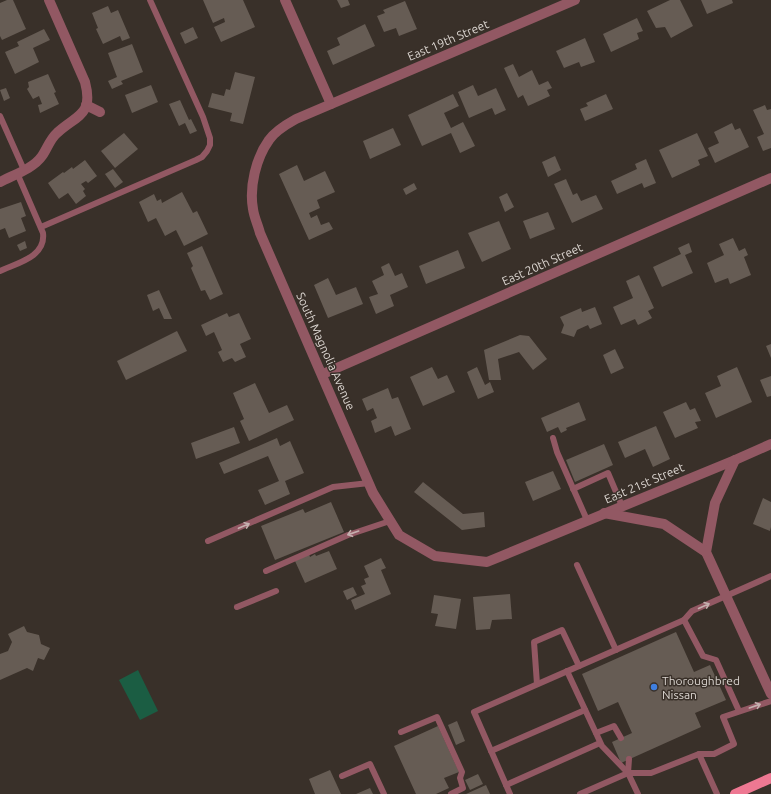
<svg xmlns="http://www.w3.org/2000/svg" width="771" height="794" font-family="Ubuntu,sans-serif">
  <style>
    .green { fill: #1b5d43 }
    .building { fill: #665c54 }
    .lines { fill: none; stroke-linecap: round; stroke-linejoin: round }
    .lane { stroke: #925863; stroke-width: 6 }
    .street { stroke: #925863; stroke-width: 10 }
    .primary { stroke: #ee7892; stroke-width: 10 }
    .oneway { stroke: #c5b0af }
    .shop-dot { fill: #3f7fe0; stroke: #393029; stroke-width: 1.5 }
    .labels { text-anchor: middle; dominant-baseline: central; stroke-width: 3; stroke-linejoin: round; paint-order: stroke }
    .street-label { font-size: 12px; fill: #dbd5d0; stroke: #393029 }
    .poi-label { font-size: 12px; fill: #dbd5d0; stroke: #393029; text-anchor: start }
  </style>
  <rect width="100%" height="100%" fill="#393029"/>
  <path class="green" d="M138 670 158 711 140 720 119 680Z"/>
  <g class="building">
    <path d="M7 0H13L26 29 2 40 0 36V3Z"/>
    <path d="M203 0H243L255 27 221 42 214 27 225 22 224 18 213 23Z"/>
    <path d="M337 0H348L350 5 341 8Z"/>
    <path d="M670 0H680L693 26 671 38 665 27 656 28 647 11Z"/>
    <path d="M701 0H732L733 3 707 14Z"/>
    <path d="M405 1 417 29 399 36 396 28 384 32 377 16 385 13 383 10Z"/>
    <path d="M108 6 111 13 118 10 130 38 122 41 120 36 103 44 96 29 98 28 92 13Z"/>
    <path d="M637 18 643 31 637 33 639 39 611 52 603 34Z"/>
    <path d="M365 24 375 46 333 65 327 51 340 45 337 38Z"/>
    <path d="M193 27 198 38 185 44 180 33Z"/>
    <path d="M44 29 50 40 33 48 39 62 15 74 5 52 19 46 17 42Z"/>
    <path d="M585 38 595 62 581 67 579 62 564 68 556 51Z"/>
    <path d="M132 44 143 72 121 81 123 84 112 89 108 81 117 77 108 53Z"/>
    <path d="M513 64 519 77 532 70 539 85 548 81 552 88 547 90 550 96 528 106 523 95 518 98 504 68Z"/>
    <path d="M235 72 255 77 243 124 230 121 232 113 208 107 212 93 224 96 226 89 230 90Z"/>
    <path d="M48 74 56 92 54 93 59 104 40 113 38 105 42 104 39 96 33 99 27 89 29 87 28 82Z"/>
    <path d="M151 85 158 102 132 113 125 95Z"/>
    <path d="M473 85 478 96 496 88 506 110 495 115 492 108 469 118 458 92Z"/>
    <path d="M6 88 10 98 4 101 0 90Z"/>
    <path d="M453 94 459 106 444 113 451 128 463 122 475 146 460 153 451 133 422 146 408 115Z"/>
    <path d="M606 94 613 109 585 121 580 109 588 106 586 103Z"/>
    <path d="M180 100 189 120 191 119 197 131 190 134 185 123 179 126 169 104Z"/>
    <path d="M765 105 767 110 771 109V148L763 151 757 137 764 134 753 110Z"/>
    <path d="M732 123 735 130 740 128 749 147 715 163 708 148 719 143 714 132Z"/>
    <path d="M393 128 401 145 370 159 363 141Z"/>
    <path d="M124 133 138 149 115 168 101 151Z"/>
    <path d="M697 133 708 156 698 160 700 165 672 178 659 150Z"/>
    <path d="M555 156 561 170 548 177 542 162Z"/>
    <path d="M646 159 656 183 644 188 642 183 617 194 611 181 637 169 635 164Z"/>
    <path d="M85 160 97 176 88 183 86 181 81 184 85 189 83 191 86 196 76 204 68 193 59 199 48 183 63 172 64 173 72 167 73 169Z"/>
    <path d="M297 165 304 181 325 171 335 192 317 200 320 208 309 213 311 218 317 215 321 225 329 222 333 229 309 240 279 174Z"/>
    <path d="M113 169 123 182 115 188 105 174Z"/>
    <path d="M566 179 573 195 577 193 581 201 596 195 603 209 572 223 554 184Z"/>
    <path d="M414 183 417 189 406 195 403 189Z"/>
    <path d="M182 192 193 213 197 211 208 234 184 246 176 230 165 236 156 218 148 222 139 202 154 194 157 201 161 199 162 203Z"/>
    <path d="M507 193 514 207 505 212 499 197Z"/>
    <path d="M21 202 26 216 21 218 26 231 9 238 5 228 0 230V209Z"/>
    <path d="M548 212 555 229 530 239 523 221Z"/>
    <path d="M499 221 511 249 482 262 468 233Z"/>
    <path d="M733 238 739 251 745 248 748 255 744 257 751 275 730 284 728 278 715 283 707 263 724 255 719 244Z"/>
    <path d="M25 241 27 248 20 251 17 245Z"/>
    <path d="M689 243 692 252 685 255 693 273 662 287 653 267 681 254 678 248Z"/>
    <path d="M202 246 223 294 210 300 205 290 201 291 191 268 193 266 187 253Z"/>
    <path d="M458 250 465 268 426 284 419 266Z"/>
    <path d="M389 263 395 276 402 273 408 287 390 295 394 306 376 314 369 297 378 294 372 281 384 275 381 267Z"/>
    <path d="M639 275 654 308 648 311 652 318 638 325 635 319 621 325 613 307 633 298 626 281Z"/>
    <path d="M328 278 336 295 356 287 363 304 328 318 314 285Z"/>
    <path d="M159 290 172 319H164L159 308 153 311 147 295Z"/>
    <path d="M595 307 602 324 590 329 588 325 577 330 574 337 561 333 564 325 560 317 581 308 582 312Z"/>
    <path d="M227 313 229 317 239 313 251 339 240 344 246 357 235 362 232 358 223 362 218 352 222 350 214 332 206 336 201 325Z"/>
    <path d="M177 331 187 351 126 380 117 361Z"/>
    <path d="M520 335 529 336 547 359 533 370 519 352 498 359 501 380H489L484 350Z"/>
    <path d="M771 344V358L766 346Z"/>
    <path d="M615 349 624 368 611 374 603 355Z"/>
    <path d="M432 367 438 379 447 375 455 392 423 406 410 377Z"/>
    <path d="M477 367 485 385 490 382 494 392 478 399 467 372Z"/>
    <path d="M737 367 752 402 716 418 705 393 721 386 717 376Z"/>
    <path d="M771 376V396L767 397 760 380Z"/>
    <path d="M255 383 269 413 287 405 294 420 249 441 240 421 244 419 233 393Z"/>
    <path d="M388 388 392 399 398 397 411 429 395 436 391 426 375 433 371 421 377 418 373 408 367 411 362 399Z"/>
    <path d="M579 402 586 420 566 428 567 430 561 433 558 427 547 432 541 418Z"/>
    <path d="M686 402 690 410 695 408 701 421 695 422 698 428 675 438 663 412Z"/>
    <path d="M656 426 670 459 653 467 645 449 625 458 618 442Z"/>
    <path d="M234 427 240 443 196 459 191 443Z"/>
    <path d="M277 438 280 446 290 441 304 473 285 481 290 494 265 505 258 490 279 481 268 456 224 474 219 463Z"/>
    <path d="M604 444 613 465 575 482 566 460Z"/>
    <path d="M553 471 561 489 533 501 525 482Z"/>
    <path d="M423 482 463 514 484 512 485 527 462 530 414 492Z"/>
    <path d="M763 498 771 502V527L770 531 753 524Z"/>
    <path d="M331 502 344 532 275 560 261 526 303 509 305 513Z"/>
    <path d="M329 551 337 569 305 583 295 561 309 554 310 557 315 554 316 556Z"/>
    <path d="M381 558 386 568 381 570 391 594 355 610 351 600 365 594 361 586 366 584 364 579 369 577 364 566Z"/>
    <path d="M353 587 357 595 347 600 343 591Z"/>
    <path d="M510 594 512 619 492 620 490 629 476 630 473 597Z"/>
    <path d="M434 595 461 599 456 629 435 626 438 614 431 613Z"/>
    <path d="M24 626 27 632 39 635 41 644 50 648 44 660 38 658 33 671 27 668 0 680V654L8 651 12 642 8 634Z"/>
    <path d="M676 632 694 672 710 665 726 700 695 713 701 727 621 763 612 742 632 733 618 702 598 711 582 674Z"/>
    <path d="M457 721 465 741 456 745 448 725Z"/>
    <path d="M438 726 459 772 444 778 449 788 436 794H416L394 746Z"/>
    <path d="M330 770 341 794H315L309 779Z"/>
    <path d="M478 774 483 784 470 790 465 780Z"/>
    <path d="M486 785 490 794H466Z"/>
    <path d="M370 788 373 794H356Z"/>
  </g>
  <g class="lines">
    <g class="lane">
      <path d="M0 116 24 170"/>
      <path d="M41 227 196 160 202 157 207 151 210 145V138L203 117 150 0"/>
      <path d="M0 271C17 263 46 257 43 233L17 173"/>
      <path d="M553 438 557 452 587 520"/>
      <path d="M573 489 608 473 622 506"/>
      <path d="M208 541 333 487 369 483"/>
      <path d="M577 565 616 650"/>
      <path d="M266 571 348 535 390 521"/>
      <path d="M237 607 276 591"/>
      <path d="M684 620 703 656 716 660 739 711"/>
      <path d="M567 671 602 746 628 773 638 794"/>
      <path d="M537 684 534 642 562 630 579 666"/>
      <path d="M401 732 437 717 462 772 460 778 463 788 451 794"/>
      <path d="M596 733 614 726 621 738"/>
      <path d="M491 751 585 710"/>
      <path d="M699 754 717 794"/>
      <path d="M628 773 629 759"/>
      <path d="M342 776 370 764 384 794"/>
      <path d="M506 785 600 743"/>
      <path d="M510 794 474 712 684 620 692 611 771 576"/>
      <path d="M580 794 628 773H651L699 754H714L734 744 723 717 771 701"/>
    </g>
    <g class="street">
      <path d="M285 0 331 104"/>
      <path d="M575 0 296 119C287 124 275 131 269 140 256 158 249 187 253 209 254 217 258 225 260 233L373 493 399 535 435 556 487 562 735 460 771 444"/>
      <path d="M86 105 100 112"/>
      <path d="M0 182C13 175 33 169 42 156 47 149 50 139 57 133 76 115 94 116 85 82L49 0"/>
      <path d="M323 374 771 178"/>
      <path d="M735 460 715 503 706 552 771 694"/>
      <path d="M604 513 664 524 706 552"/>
    </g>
    <path class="primary" d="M735 794 771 778"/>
  </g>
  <defs><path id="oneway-shaft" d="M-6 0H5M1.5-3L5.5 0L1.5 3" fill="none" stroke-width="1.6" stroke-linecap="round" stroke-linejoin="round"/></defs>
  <g class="oneway">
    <use href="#oneway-shaft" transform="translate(244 526) rotate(-23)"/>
    <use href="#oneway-shaft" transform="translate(353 533) rotate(161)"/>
    <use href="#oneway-shaft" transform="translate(704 606) rotate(-24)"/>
    <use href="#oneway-shaft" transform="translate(755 706) rotate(-19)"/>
  </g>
  <circle class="shop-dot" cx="654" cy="687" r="4"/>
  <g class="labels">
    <g class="street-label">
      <text transform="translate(448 40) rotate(-23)">East 19th Street</text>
      <text transform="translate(542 264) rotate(-24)">East 20th Street</text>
      <text transform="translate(326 351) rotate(66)">South Magnolia Avenue</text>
      <text transform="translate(644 483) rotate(-23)">East 21st Street</text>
    </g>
    <g class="poi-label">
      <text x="662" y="680">Thoroughbred<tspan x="662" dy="14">Nissan</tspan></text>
    </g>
  </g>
</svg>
